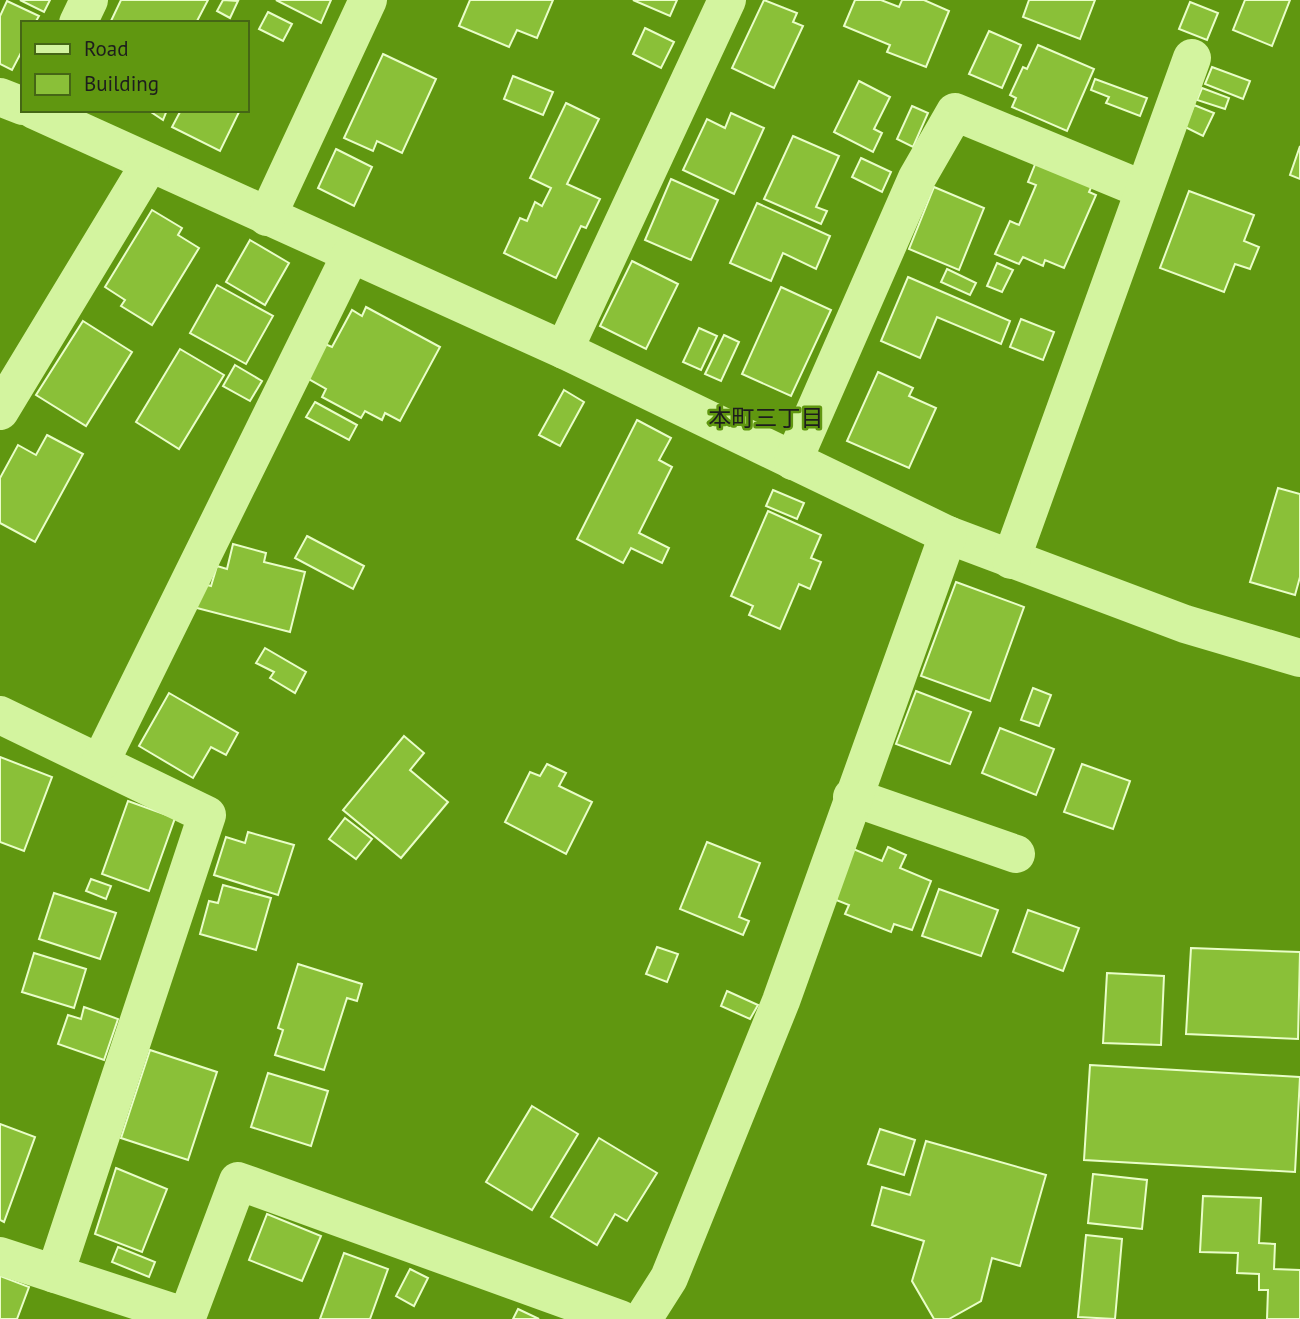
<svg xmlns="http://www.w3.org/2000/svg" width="1300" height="1319" font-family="'PT Sans','Noto Sans JP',sans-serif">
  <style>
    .building { fill: #8ac038; stroke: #e9fec8; stroke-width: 2 }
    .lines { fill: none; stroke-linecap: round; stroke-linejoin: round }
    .minor { stroke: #d3f49f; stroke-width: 38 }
    .labels { text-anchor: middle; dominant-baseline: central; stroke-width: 5; stroke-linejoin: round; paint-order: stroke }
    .neighbourhood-label { font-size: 23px; fill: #1d1d1d; stroke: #609710 }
  </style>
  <rect width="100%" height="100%" fill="#609710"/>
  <g class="building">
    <path d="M20 0H50L44 12Z"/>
    <path d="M121 0H208L196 23H110Z"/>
    <path d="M223 0 238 1 230 18 217 11Z"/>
    <path d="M276 0H331L321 23Z"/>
    <path d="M470 0H553L537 38 517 30 509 47 459 26Z"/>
    <path d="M633 0H677L670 16Z"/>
    <path d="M764 0 797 13 793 22 803 26 774 88 732 68Z"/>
    <path d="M855 0H881L899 7 902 0H924L949 11 926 67 887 52 890 45 844 26Z"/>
    <path d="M1029 0H1095L1080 39 1023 17Z"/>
    <path d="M1245 0H1290L1272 46 1233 30Z"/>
    <path d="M7 1 39 16 35 23H23V49L12 70 0 64V16Z"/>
    <path d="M1190 2 1218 13 1207 40 1179 29Z"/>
    <path d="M268 12 292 24 283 41 259 29Z"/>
    <path d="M645 28 674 42 661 68 633 54Z"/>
    <path d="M989 31 1021 45 1002 88 969 74Z"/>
    <path d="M1038 45 1094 69 1067 131 1012 107 1016 98 1010 95 1023 67 1027 69Z"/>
    <path d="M383 54 436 79 402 153 377 141 373 151 344 138Z"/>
    <path d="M1212 67 1250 81 1243 99 1205 84Z"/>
    <path d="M513 76 553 92 543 115 504 99Z"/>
    <path d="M1095 79 1147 98 1140 116 1106 103 1109 97 1091 90Z"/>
    <path d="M859 81 890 97 874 129 882 133 873 152 834 132Z"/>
    <path d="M1202 88 1229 98 1225 109 1197 100Z"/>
    <path d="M566 103 599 119 567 184 600 199 586 228 581 226 556 278 504 253 520 218 527 221 535 202 542 206 551 188 530 178Z"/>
    <path d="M1194 105 1214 113 1203 136 1185 127Z"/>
    <path d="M912 106 928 113 913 147 897 139Z"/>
    <path d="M148 110H167L163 120Z"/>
    <path d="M181 110H240L220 151 172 127Z"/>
    <path d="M731 113 764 128 734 194 683 170 707 119 725 128Z"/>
    <path d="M793 136 839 156 816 207 827 211 821 224 764 199Z"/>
    <path d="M1300 146V179L1290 175Z"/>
    <path d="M336 149 372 167 354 206 318 188Z"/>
    <path d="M1038 157 1094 181 1089 192 1096 195 1064 268 1045 260 1043 266 1023 257 1019 264 995 254 1010 221 1019 225 1036 185 1028 182Z"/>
    <path d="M861 158 891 172 882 192 852 177Z"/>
    <path d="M671 179 718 200 691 260 645 240Z"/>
    <path d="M934 187 984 208 959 270 909 249Z"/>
    <path d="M1189 191 1254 215 1244 241 1259 247 1250 269 1235 264 1224 292 1160 268Z"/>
    <path d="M757 203 830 236 816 269 783 253 771 281 730 263Z"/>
    <path d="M152 210 182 228 178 235 199 248 152 325 121 306 125 300 105 287Z"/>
    <path d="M250 240 289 263 265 305 226 282Z"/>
    <path d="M632 261 678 284 646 349 600 326Z"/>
    <path d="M997 263 1013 270 1002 292 987 286Z"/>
    <path d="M947 269 976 283 970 295 941 282Z"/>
    <path d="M908 277 1010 321 1001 344 937 317 920 358 881 341Z"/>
    <path d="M217 285 273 316 246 364 190 333Z"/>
    <path d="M781 287 831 310 791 396 742 374Z"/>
    <path d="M366 307 440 347 400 421 385 413 382 420 365 411 361 418 322 397 326 389 307 378 325 344 332 347 352 310 362 316Z"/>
    <path d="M1021 319 1054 332 1043 360 1010 347Z"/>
    <path d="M83 321 132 352 86 426 36 395Z"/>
    <path d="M699 328 717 336 701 370 683 362Z"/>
    <path d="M724 335 739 342 721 381 705 374Z"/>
    <path d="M180 349 224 375 179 449 136 422Z"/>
    <path d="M235 365 262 381 250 401 223 386Z"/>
    <path d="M878 372 913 388 909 396 936 408 909 468 847 441Z"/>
    <path d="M564 390 584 402 560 446 539 435Z"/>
    <path d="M315 402 357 425 349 440 306 417Z"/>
    <path d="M637 420 671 438 659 460 672 467 639 533 669 548 662 563 631 548 623 563 577 539Z"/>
    <path d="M47 435 83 454 35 542 0 523V478L18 445 36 455Z"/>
    <path d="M1278 488 1300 494V577L1295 595 1250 582Z"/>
    <path d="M773 490 804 503 797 519 766 506Z"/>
    <path d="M768 511 821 535 811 558 821 562 810 589 799 584 780 629 749 615 753 606 731 596Z"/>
    <path d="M307 536 364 566 353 589 295 558Z"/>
    <path d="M233 544 266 553 264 562 305 572 290 632 193 607 200 583 211 586 217 566 227 569Z"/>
    <path d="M956 582 1024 607 990 701 921 676Z"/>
    <path d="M265 648 306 672 295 693 270 678 274 672 256 663Z"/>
    <path d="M1033 688 1051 695 1039 726 1021 720Z"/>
    <path d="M916 691 971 712 950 764 896 744Z"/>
    <path d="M169 693 238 733 226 755 211 747 193 778 139 746Z"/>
    <path d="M1000 728 1054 749 1036 795 982 773Z"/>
    <path d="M404 736 424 753 410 770 448 802 401 858 343 810Z"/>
    <path d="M0 757 52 777 24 851 0 842Z"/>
    <path d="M547 764 566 773 559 786 592 802 566 854 505 822 530 772 540 776Z"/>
    <path d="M1082 764 1130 781 1113 829 1064 812Z"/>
    <path d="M128 801 175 818 149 891 102 874Z"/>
    <path d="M345 818 372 839 356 859 329 839Z"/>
    <path d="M248 832 294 845 278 895 214 875 226 837 245 843Z"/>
    <path d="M707 842 760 863 739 917 749 921 743 935 680 909Z"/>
    <path d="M888 847 906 855 900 868 931 881 912 930 894 924 891 932 845 914 849 905 831 898 851 848 882 861Z"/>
    <path d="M91 879 111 886 106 899 86 891Z"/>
    <path d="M223 885 271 898 256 950 200 934 209 901 218 903Z"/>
    <path d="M939 889 998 910 981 956 922 936Z"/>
    <path d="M54 893 116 913 100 959 39 939Z"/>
    <path d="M1028 910 1079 928 1063 971 1013 952Z"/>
    <path d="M657 947 678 954 667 982 646 974Z"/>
    <path d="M1191 948 1300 952 1298 1039 1186 1034Z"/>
    <path d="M34 953 86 969 74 1008 22 992Z"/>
    <path d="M298 964 362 984 357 1001 347 998 324 1070 275 1055 283 1030 278 1028Z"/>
    <path d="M1107 973 1164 976 1161 1045 1103 1043Z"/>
    <path d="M727 991 758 1005 750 1019 721 1006Z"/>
    <path d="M84 1007 118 1019 104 1060 58 1044 68 1015 81 1019Z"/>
    <path d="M150 1050 217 1072 188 1160 121 1138Z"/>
    <path d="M1090 1065 1300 1077 1295 1172 1084 1160Z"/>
    <path d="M268 1073 328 1091 311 1146 251 1127Z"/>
    <path d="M532 1106 578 1134 532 1210 486 1182Z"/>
    <path d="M0 1124 35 1137 4 1222 0 1220Z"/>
    <path d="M880 1129 915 1140 904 1175 868 1164Z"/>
    <path d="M599 1138 657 1173 627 1221 615 1214 597 1245 551 1217Z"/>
    <path d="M926 1141 1046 1175 1020 1266 992 1258 981 1301 949 1319H934L912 1281 924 1241 872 1225 882 1187 910 1195Z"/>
    <path d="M116 1168 167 1189 142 1252 95 1234Z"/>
    <path d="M1093 1174 1147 1180 1142 1229 1088 1223Z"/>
    <path d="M1203 1196 1261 1198 1259 1243 1275 1244 1274 1269 1300 1270V1319H1267L1268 1290H1259V1274L1237 1273 1238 1253 1200 1252Z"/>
    <path d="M267 1214 321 1236 302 1281 249 1260Z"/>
    <path d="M1086 1235 1122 1239 1115 1319 1078 1317Z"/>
    <path d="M118 1247 155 1262 149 1277 112 1262Z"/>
    <path d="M344 1253 388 1269 370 1319H320Z"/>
    <path d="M410 1269 428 1278 414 1306 396 1296Z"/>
    <path d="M0 1276 29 1287 17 1319H0Z"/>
    <path d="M518 1309 539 1319H513Z"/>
  </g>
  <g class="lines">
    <g class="minor">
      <path d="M78 23 89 0"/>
      <path d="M0 97 23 106"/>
      <path d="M34 110 564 350 948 535 1185 624 1300 658"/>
      <path d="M267 217 368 0"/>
      <path d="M564 350 727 0"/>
      <path d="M0 411 150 163"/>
      <path d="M793 461 917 178 955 112 1144 190"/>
      <path d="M1011 560 1192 58"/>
      <path d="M0 715 207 815 55 1274"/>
      <path d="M100 763 350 256"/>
      <path d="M852 797 1016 854"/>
      <path d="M0 1256 187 1317 238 1181 620 1319"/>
      <path d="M643 1319 669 1278 781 1001 948 535"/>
    </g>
  </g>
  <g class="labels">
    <g class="neighbourhood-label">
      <text x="766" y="417">本町三丁目</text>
    </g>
  </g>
  <rect x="21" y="21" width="228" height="91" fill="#609710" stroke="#456615" stroke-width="2"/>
  <rect x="35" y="44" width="35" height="10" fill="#d3f49f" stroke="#456615" stroke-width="2"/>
  <text x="84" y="56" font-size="21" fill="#1d1d1d">Road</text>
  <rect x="35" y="74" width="35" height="21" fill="#8ac038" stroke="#456615" stroke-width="2"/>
  <text x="84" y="91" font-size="21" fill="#1d1d1d">Building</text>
</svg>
